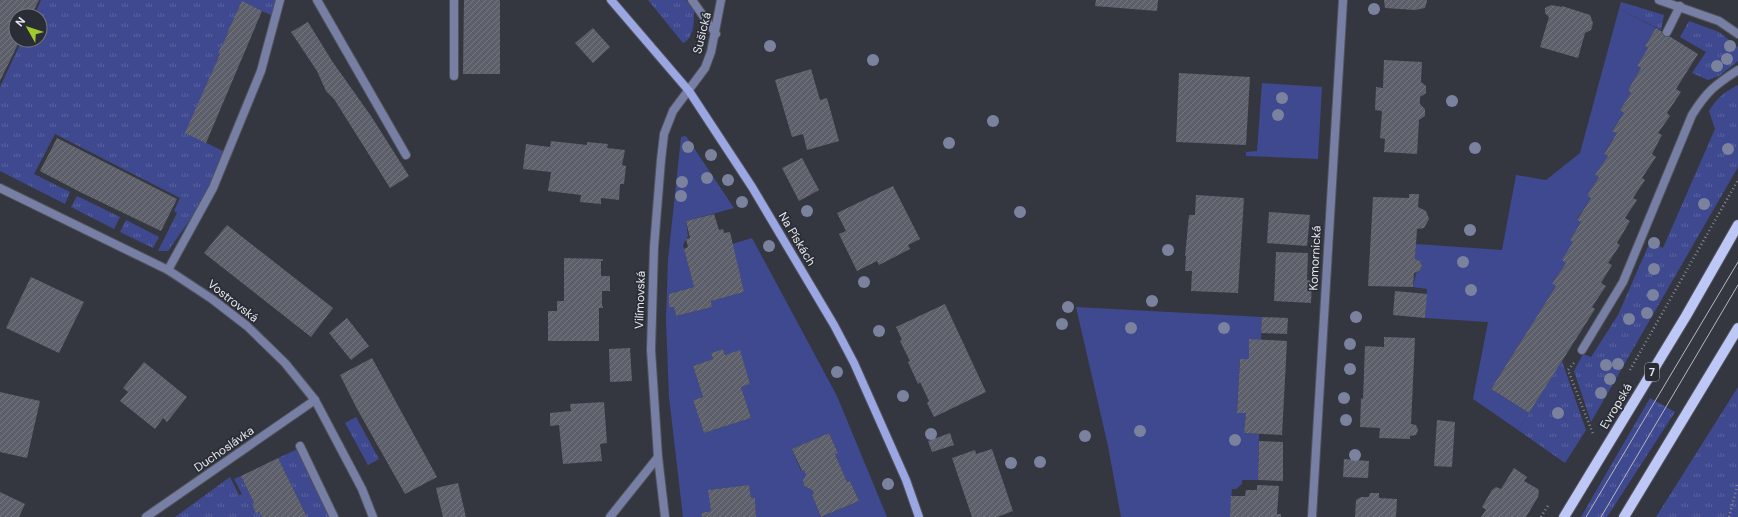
<svg xmlns="http://www.w3.org/2000/svg" width="1738" height="517" font-family="'DM Sans',sans-serif">
  <style>
    .grass { fill: url(#grass-tufts) }
    .garden { fill: #3f498f; fill-rule: evenodd }
    .building { fill: url(#building-hatch) }
    .lines { fill: none; stroke-linecap: round; stroke-linejoin: round }
    .lane-casing { stroke: #51535c; stroke-width: 10 }
    .street-casing { stroke: #51535c; stroke-width: 10 }
    .secondary-casing { stroke: #51535c; stroke-width: 10 }
    .primary-casing { stroke: #51535c; stroke-width: 12 }
    .path { stroke: #888a91; stroke-width: 2.5; stroke-dasharray: 1 3; stroke-linecap: butt }
    .lane { stroke: #777fa5; stroke-width: 8 }
    .street { stroke: #777fa5; stroke-width: 8 }
    .secondary { stroke: #9aa7e3; stroke-width: 8 }
    .primary { stroke: #bdc8f6; stroke-width: 10 }
    .tram { stroke: #b6b8bf; stroke-width: 1 }
    .tree { fill: #7b829e }
    .labels { text-anchor: middle; dominant-baseline: central; stroke-width: 3.5; stroke-linejoin: round; paint-order: stroke }
    .shield { fill: #2b2d36; stroke: #aeb0b7; stroke-width: 1 }
    .shield-label { font-size: 11px; font-weight: bold; fill: #e6e8ee }
    .street-label { font-size: 12px; fill: #e6e8ee; stroke: #2b2d36 }
  </style>
  <defs>
    <pattern id="grass-tufts" width="24" height="20" patternUnits="userSpaceOnUse"><rect width="24" height="20" fill="#3f498f"/><path d="M3 7l-1-3M5 7V3M7 7l1-3M15 17l-1-3M17 17v-4M19 17l1-3" fill="none" stroke="#5b639f"/></pattern>
    <pattern id="building-hatch" width="6" height="6" patternUnits="userSpaceOnUse"><rect width="6" height="6" fill="#5d606a"/><path d="M-1 1l2-2M0 6l6-6M5 7l2-2" fill="none" stroke="#747780"/></pattern>
  </defs>
  <rect width="100%" height="100%" fill="#353740"/>
  <g class="grass">
    <path d="M41 0H277L273 16 242 2 227 33 228 34 219 53 220 54 186 133 225 152 199 207 168 251H158L177 213 174 211 180 198 55 134 34 174 70 192 65 204 0 171V87L22 40H40V16H34Z"/>
    <path d="M648 0H686L694 11C694 22 694 38 683 43Z"/>
    <path d="M1621 2 1664 15 1661 30 1619 9Z"/>
    <path d="M1689 21 1719 32 1738 47V61L1719 76 1708 80 1692 73 1706 52 1680 37Z"/>
    <path d="M1738 85V167L1591 422 1574 371 1583 354 1591 357 1618 315 1650 242 1663 248 1715 129 1709 111C1718 97 1723 93 1738 85Z"/>
    <path d="M77 196 120 217 114 229 71 207Z"/>
    <path d="M126 220 159 237 153 248 120 232Z"/>
    <path d="M1562 361 1586 430 1565 463 1518 430Z"/>
    <path d="M1738 387V517H1656Z"/>
    <path d="M1650 398 1675 412 1607 517H1581Z"/>
    <path d="M356 417 379 459 368 465 345 423Z"/>
    <path d="M302 447 336 517H307L278 458Z"/>
    <path d="M241 476 254 503 252 504 256 513 259 512 262 517H175L230 477 239 495 242 494 234 479Z"/>
  </g>
  <g class="garden">
    <path d="M1619 9 1656 28 1645 46 1648 48 1637 66 1641 68 1628 90 1631 93 1620 110 1624 113 1612 130 1617 133 1604 153 1608 156 1595 175 1599 177 1587 196 1591 198 1577 219 1581 222 1570 240 1573 242 1566 263 1552 284 1556 286 1491 389 1529 413 1518 430 1473 399 1488 322 1425 318 1427 289 1413 287 1416 273 1420 271 1422 266 1420 261 1415 259 1416 244 1502 250 1516 175 1546 180 1580 153Z"/>
    <path d="M1262 83 1322 87 1318 159 1246 156V152L1257 151Z"/>
    <path d="M686 136 734 208 686 221 688 236 683 245 694 287 669 294V307H674L676 316 712 307 711 301 744 292 732 244 752 238 837 396 887 517H822L859 501 850 481 847 482 835 454 838 453 829 433 792 449 801 471 804 470 806 475 803 480 804 486 812 490 814 494 812 495 821 517H756L755 498H751L749 485 709 490 711 511 701 513 702 517H683L669 397 666 320 668 260 681 137ZM723 349 725 355 740 351 750 384 741 387 751 418 704 433 693 400 703 397 693 366 713 359 711 353Z"/>
    <path d="M1076 307 1262 317 1261 340 1250 339 1249 359H1240L1237 412 1246 413 1244 433 1259 434 1258 480H1242V484L1236 489H1232L1230 517H1121L1108 446Z"/>
  </g>
  <g class="building">
    <path d="M0 0H39L31 16H16V40H20L0 81Z"/>
    <path d="M464 0H500V74H463Z"/>
    <path d="M1096 0H1158L1157 11 1095 6Z"/>
    <path d="M1384 0H1427V1L1425 8 1415 10 1385 8Z"/>
    <path d="M242 1 262 11 206 143 185 133 220 54 218 53 228 34 227 33Z"/>
    <path d="M1551 5 1562 7V6L1590 15 1593 23 1591 30 1585 33 1578 58 1540 47 1549 17 1545 13V8Z"/>
    <path d="M308 22 332 61 371 116 409 176 390 188 334 99 326 91 317 71 291 32Z"/>
    <path d="M593 28 610 47 593 63 575 43Z"/>
    <path d="M1656 28 1698 54 1676 89 1681 92 1667 113 1670 116 1658 133 1662 135 1652 154 1656 157 1642 178 1645 180 1633 198 1637 200 1625 218 1630 221 1617 243 1620 245 1608 263 1612 265 1601 283 1606 286 1592 307 1595 309 1529 413 1491 389 1556 286 1552 284 1566 263 1562 260 1573 242 1570 240 1581 222 1577 220 1591 198 1587 196 1599 177 1595 175 1608 156 1604 154 1617 133 1612 131 1624 113 1620 110 1631 93 1628 90 1641 68 1637 66 1648 48 1645 46Z"/>
    <path d="M1384 60 1422 62 1421 82 1426 86V93L1420 97V104L1425 109V116L1419 120 1417 154 1384 152 1385 139 1380 138 1382 111 1375 110 1376 87 1383 88Z"/>
    <path d="M811 69 820 100 827 98 839 141 807 150 803 134 792 137 775 80Z"/>
    <path d="M1179 73 1250 77 1246 145 1176 142Z"/>
    <path d="M57 138 177 199 161 231 80 192 40 171Z"/>
    <path d="M551 141 587 145V142L608 144 607 148 625 150 622 165 626 166 624 184H620L619 200 601 198V204L580 202 581 195 548 191 551 172 523 169 526 144 550 147Z"/>
    <path d="M802 158 819 190 799 201 782 168Z"/>
    <path d="M893 186 920 239 908 245 910 249 879 265 877 261 857 271 839 234 846 231 837 213Z"/>
    <path d="M1409 194H1419L1418 207 1426 211 1429 219 1424 228 1417 229 1415 259 1420 261 1422 266 1420 271 1414 273 1413 287 1368 286 1373 197 1409 198Z"/>
    <path d="M1196 195 1244 198 1238 293 1191 291 1192 271H1185L1186 256H1185L1189 215H1195Z"/>
    <path d="M1269 212 1310 215 1307 246 1267 243Z"/>
    <path d="M714 214 719 230 723 229 724 233 730 232 744 292 711 301 712 307 676 316 674 307H669V294L694 287 684 249 688 247 686 239 690 238 686 221Z"/>
    <path d="M227 225 333 308 311 337 204 253Z"/>
    <path d="M1276 252 1308 253 1307 280 1312 281 1311 303 1274 301Z"/>
    <path d="M564 258 603 259V261H601V276H610V291H602V306H603V308H599V341H548V311H557V301H564Z"/>
    <path d="M31 277 84 302 59 353 6 328Z"/>
    <path d="M1395 291 1427 294 1425 318 1393 315Z"/>
    <path d="M945 304 986 392 934 417 927 403 929 401 920 382 918 384 908 362 910 361 900 341 902 340 896 327Z"/>
    <path d="M1262 317 1288 318 1287 334 1261 333Z"/>
    <path d="M347 318 369 346 351 360 329 333Z"/>
    <path d="M1384 337 1415 338 1411 424 1416 425 1418 430 1416 435 1410 436V439L1379 438 1380 428 1360 427 1361 398 1363 399 1365 346 1384 347Z"/>
    <path d="M1249 339 1287 341 1282 435 1244 433 1246 413H1237L1240 359H1249Z"/>
    <path d="M630 348 632 381 610 382 609 349Z"/>
    <path d="M723 349 725 355 740 350 750 384 741 387 751 418 704 433 693 400 703 397 693 366 713 359 711 353Z"/>
    <path d="M372 358 437 477 405 494 356 407 340 375Z"/>
    <path d="M144 362 187 397 167 422 163 418 155 429 120 401 128 392 123 388Z"/>
    <path d="M0 392 40 401 27 458 0 452Z"/>
    <path d="M604 402 607 443 600 444 602 461 563 464 559 425 550 426V413L571 411 570 404Z"/>
    <path d="M1437 420 1455 422 1452 467 1434 466Z"/>
    <path d="M829 433 838 453 835 454 847 482 850 481 859 501 821 517 812 495 814 494 812 490 804 486 803 480 806 475 804 470 802 471 792 449Z"/>
    <path d="M950 433 954 445 932 452 928 441Z"/>
    <path d="M1259 441 1283 442V481L1258 480Z"/>
    <path d="M992 449 1013 511 997 517H972L952 458 975 450 976 454Z"/>
    <path d="M278 458 307 517H262L259 512 256 514 252 504 254 503 241 476Z"/>
    <path d="M1344 459 1369 461 1368 478 1343 477Z"/>
    <path d="M1514 468 1527 477 1524 481 1538 489 1539 492 1538 497 1526 517H1481L1486 510 1482 507 1492 490 1496 487 1501 489Z"/>
    <path d="M458 483 466 517H443L436 488Z"/>
    <path d="M749 485 751 498H755L756 517H702L701 513 711 511 708 490Z"/>
    <path d="M1257 485 1279 486 1277 514H1281V517H1230L1231 496H1245L1246 490H1257Z"/>
    <path d="M0 492 25 504 19 517H0Z"/>
    <path d="M1370 493H1379V498L1397 499 1396 517H1355L1356 500 1361 497H1369Z"/>
  </g>
  <g class="lines">
    <defs>
      <g id="lane">
        <path d="M317 0 406 155"/>
        <path d="M692 0 716 34"/>
        <path d="M1667 32 1680 6"/>
        <path d="M454 76V0"/>
        <path d="M168 270 213 188 261 71 280 0"/>
        <path d="M1582 350 1623 282 1692 115C1707 91 1715 85 1738 70"/>
        <path d="M300 446 334 517"/>
      </g>
      <g id="street">
        <path d="M1659 0 1719 21 1738 34"/>
        <path d="M0 188 168 270 212 299 247 326 285 363 315 400 362 489 373 517"/>
        <path d="M146 517 315 400"/>
        <path d="M610 517 658 457"/>
        <path d="M665 517 658 457 651 350 654 247 661 160 664 134 673 111 705 68 711 52 721 0"/>
        <path d="M1312 517 1343 0"/>
      </g>
      <path id="secondary" d="M611 0 689 91 752 187 834 325 854 363 906 480 919 517"/>
      <g id="primary">
        <path d="M1564 517 1686 316 1738 225"/>
        <path d="M1624 517 1738 328"/>
      </g>
    </defs>
    <use href="#lane" class="lane-casing"/>
    <use href="#street" class="street-casing"/>
    <use href="#secondary" class="secondary-casing"/>
    <use href="#primary" class="primary-casing"/>
    <g class="path">
      <path d="M1574 363 1568 370 1593 434"/>
      <path d="M1630 370 1738 180"/>
      <path d="M1541 517 1549 504"/>
      <path d="M1729 517 1738 483"/>
    </g>
    <use href="#lane" class="lane"/>
    <use href="#street" class="street"/>
    <use href="#secondary" class="secondary"/>
    <use href="#primary" class="primary"/>
    <g class="tram">
      <path d="M1586 517 1738 262"/>
      <path d="M1601 517 1738 285"/>
    </g>
  </g>
  <g class="tree">
    <circle cx="1374" cy="9" r="6"/>
    <circle cx="770" cy="46" r="6"/>
    <circle cx="1730" cy="46" r="6"/>
    <circle cx="1727" cy="59" r="6"/>
    <circle cx="873" cy="60" r="6"/>
    <circle cx="1717" cy="66" r="6"/>
    <circle cx="1282" cy="98" r="6"/>
    <circle cx="1452" cy="101" r="6"/>
    <circle cx="1278" cy="115" r="6"/>
    <circle cx="993" cy="121" r="6"/>
    <circle cx="949" cy="143" r="6"/>
    <circle cx="688" cy="147" r="6"/>
    <circle cx="1475" cy="148" r="6"/>
    <circle cx="1728" cy="149" r="6"/>
    <circle cx="711" cy="155" r="6"/>
    <circle cx="707" cy="178" r="6"/>
    <circle cx="728" cy="180" r="6"/>
    <circle cx="682" cy="182" r="6"/>
    <circle cx="681" cy="196" r="6"/>
    <circle cx="742" cy="202" r="6"/>
    <circle cx="1704" cy="204" r="6"/>
    <circle cx="807" cy="211" r="6"/>
    <circle cx="1020" cy="212" r="6"/>
    <circle cx="1470" cy="230" r="6"/>
    <circle cx="1654" cy="243" r="6"/>
    <circle cx="769" cy="246" r="6"/>
    <circle cx="1168" cy="250" r="6"/>
    <circle cx="1463" cy="262" r="6"/>
    <circle cx="1654" cy="269" r="6"/>
    <circle cx="864" cy="282" r="6"/>
    <circle cx="1471" cy="290" r="6"/>
    <circle cx="1653" cy="295" r="6"/>
    <circle cx="1152" cy="301" r="6"/>
    <circle cx="1068" cy="307" r="6"/>
    <circle cx="1647" cy="313" r="6"/>
    <circle cx="1356" cy="317" r="6"/>
    <circle cx="1629" cy="319" r="6"/>
    <circle cx="1062" cy="324" r="6"/>
    <circle cx="1131" cy="328" r="6"/>
    <circle cx="1224" cy="328" r="6"/>
    <circle cx="879" cy="331" r="6"/>
    <circle cx="1350" cy="344" r="6"/>
    <circle cx="1618" cy="364" r="6"/>
    <circle cx="1606" cy="365" r="6"/>
    <circle cx="1350" cy="369" r="6"/>
    <circle cx="837" cy="372" r="6"/>
    <circle cx="1610" cy="379" r="6"/>
    <circle cx="1601" cy="393" r="6"/>
    <circle cx="903" cy="396" r="6"/>
    <circle cx="1344" cy="398" r="6"/>
    <circle cx="1558" cy="413" r="6"/>
    <circle cx="1346" cy="420" r="6"/>
    <circle cx="1140" cy="431" r="6"/>
    <circle cx="931" cy="434" r="6"/>
    <circle cx="1085" cy="436" r="6"/>
    <circle cx="1235" cy="440" r="6"/>
    <circle cx="1355" cy="455" r="6"/>
    <circle cx="1040" cy="462" r="6"/>
    <circle cx="1011" cy="463" r="6"/>
    <circle cx="888" cy="484" r="6"/>
  </g>
  <g class="labels">
    <rect class="shield" x="1645" y="363" width="14" height="18" rx="3"/>
    <g class="shield-label">
      <text x="1652" y="372">7</text>
    </g>
    <g class="street-label">
      <text transform="translate(702 33) rotate(-76)">Sušická</text>
      <text transform="translate(797 239) rotate(59)">Na Pískách</text>
      <text transform="translate(1315 258) rotate(-87)">Komornická</text>
      <text transform="translate(640 300) rotate(-88)">Vilímovská</text>
      <text transform="translate(233 301) rotate(38)">Vostrovská</text>
      <text transform="translate(1616 406) rotate(-59)">Evropská</text>
      <text transform="translate(224 449) rotate(-35)">Duchoslávka</text>
    </g>
  </g>
  <g transform="translate(28 28) rotate(309)"><circle r="19" fill="#2b2d36" stroke="#767880"/>
  <path d="M0-3L7 15L0 10L-7 15Z" fill="#9fca2d"/>
  <text y="-6" font-size="11" font-weight="bold" text-anchor="middle" fill="#e6e8ee">N</text>
  </g>
</svg>
